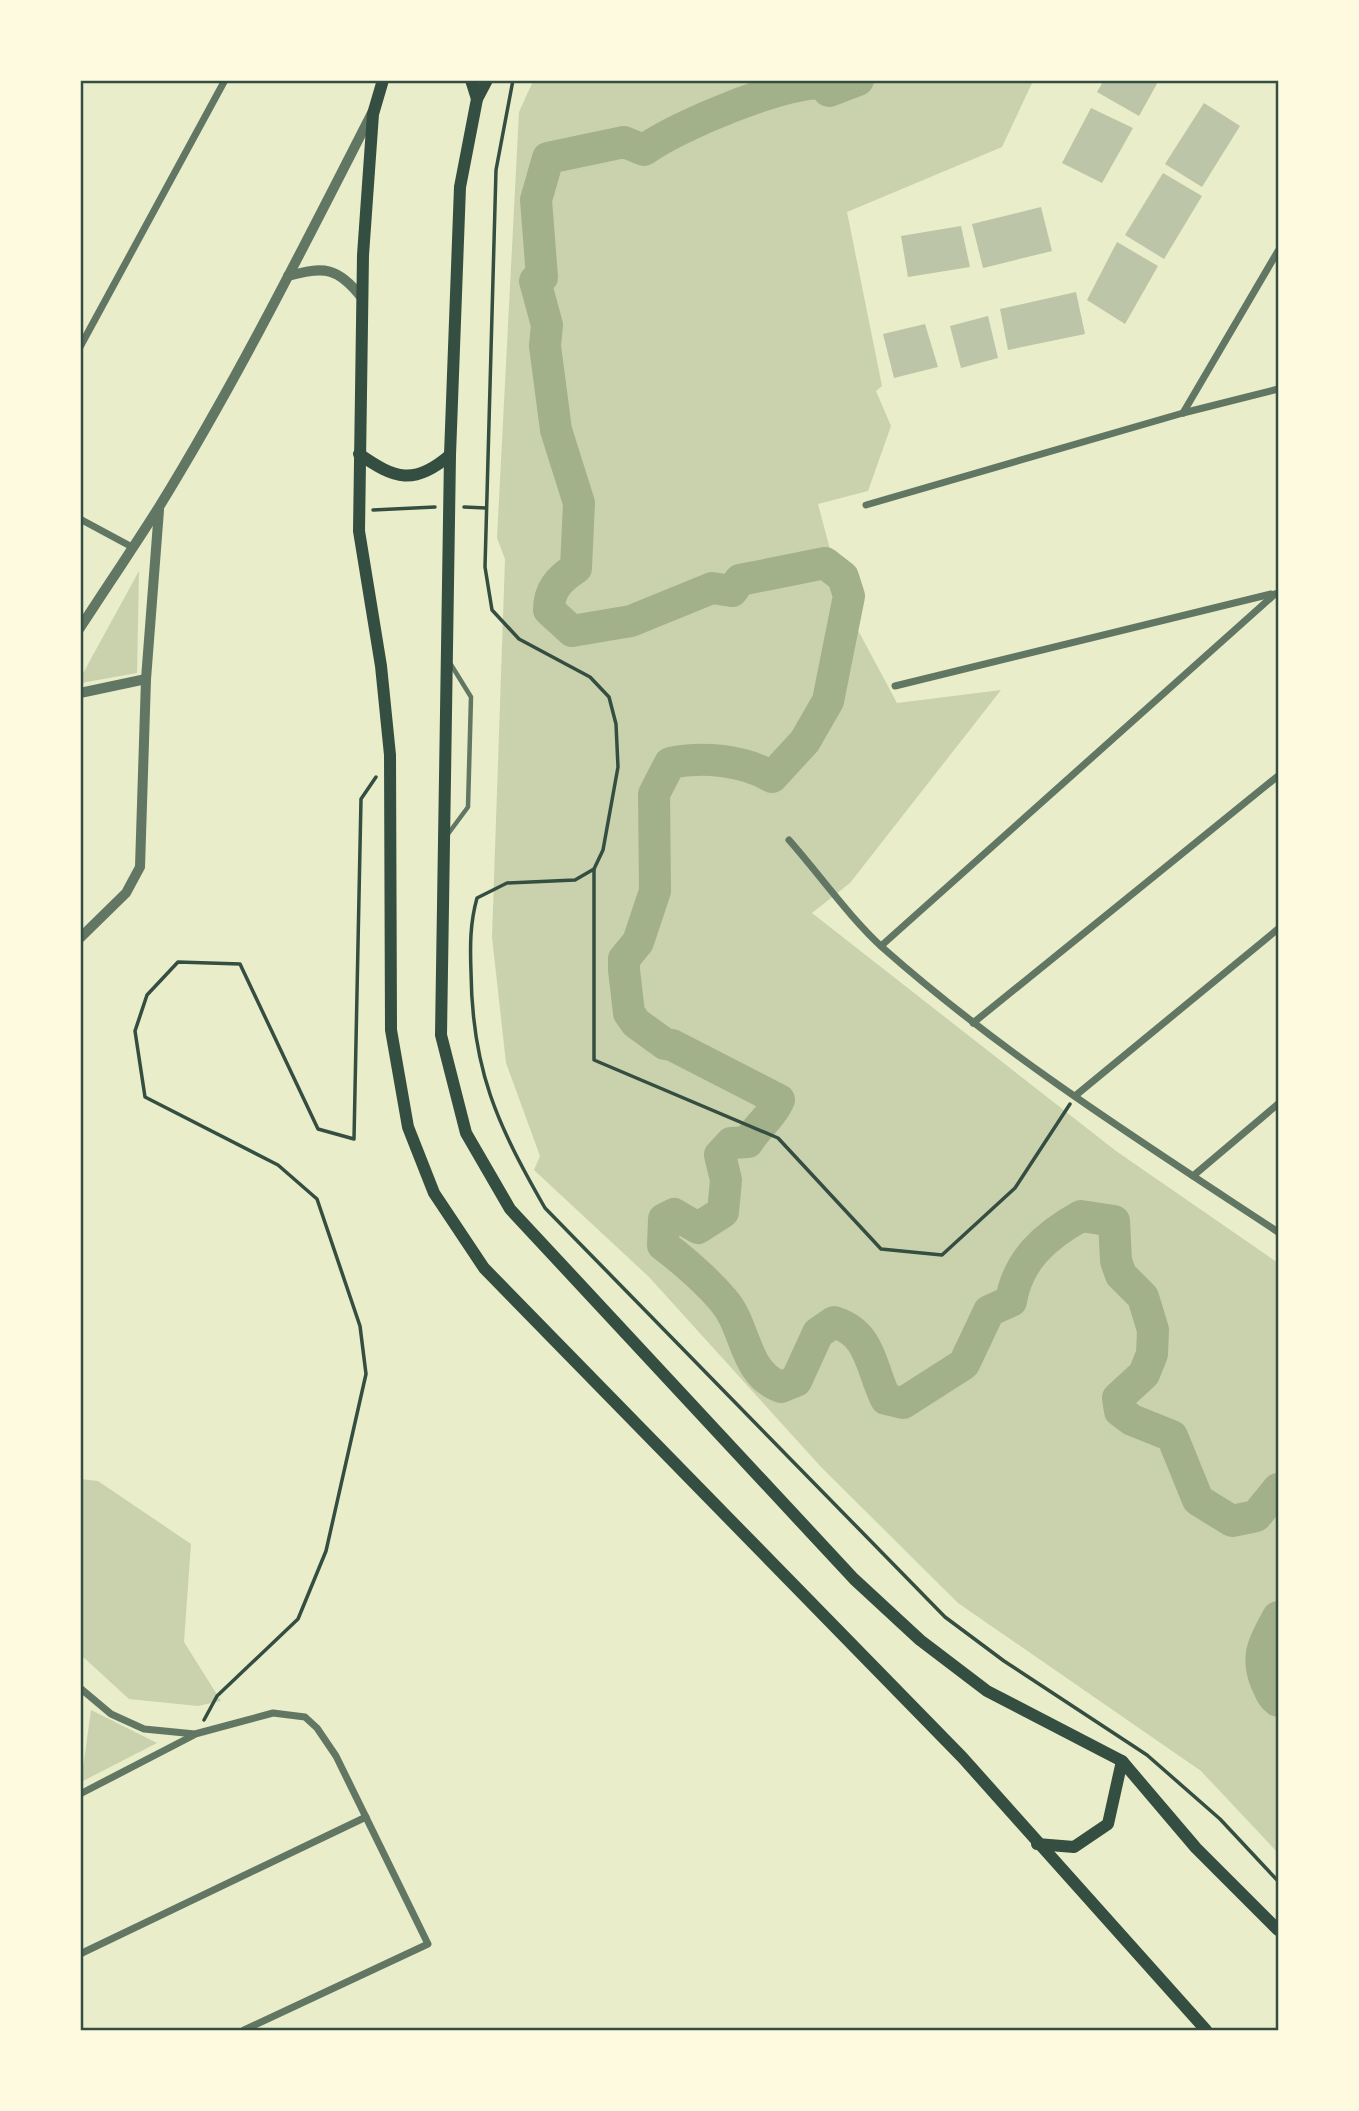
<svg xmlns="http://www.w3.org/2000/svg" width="1359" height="2111" font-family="Helvetica,sans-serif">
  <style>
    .green { fill: #cad2ad }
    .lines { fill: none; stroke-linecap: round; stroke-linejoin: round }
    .river { stroke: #a3b18a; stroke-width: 32 }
    .building { fill: #bcc5a7 }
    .path { stroke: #344e41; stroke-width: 3.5 }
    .service { stroke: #617663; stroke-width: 4.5 }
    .minor { stroke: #617663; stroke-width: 7 }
    .tertiary { stroke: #617663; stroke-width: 10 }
    .secondary { stroke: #344e41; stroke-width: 12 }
    .neatline { fill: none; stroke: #344e41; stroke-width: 2.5 }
  </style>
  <rect width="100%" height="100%" fill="#e9edc9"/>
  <g class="green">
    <path d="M533 81H1033L1002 147 847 212 882 386 876 391 891 426 868 491 818 504 845 606 897 703 1001 690 850 883 812 913 1116 1151 1278 1263V1853L1201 1771 958 1603 821 1467 649 1277 534 1170 540 1156 506 1063 492 937 505 559 497 538 519 112Z"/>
    <path d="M139 571 137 673 81 683V677Z"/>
    <path d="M80 1479 98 1481 191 1544 184 1642 221 1701 198 1706 129 1699 81 1655Z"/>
    <path d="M91 1710 157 1743 81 1782Z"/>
  </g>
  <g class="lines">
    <g class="river">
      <path d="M858 80 829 91 826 83C784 81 679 125 644 150L624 142 548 158 536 200 542 277 535 281 547 325 545 346 556 430 579 503 576 568C559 579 549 590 549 610L572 631 631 621 712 588 732 591 740 580 825 563 843 577 849 596 828 701 805 741 772 777C744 760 701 756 670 763L654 794 655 891 638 942 624 959V970L629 1013 636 1023 665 1044 672 1045 779 1100C772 1117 757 1126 748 1142L731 1143 720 1155 726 1180 723 1212 698 1228 674 1214 664 1219 663 1245C684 1261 706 1280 723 1300 747 1327 743 1373 781 1387L796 1381 818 1333 834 1322C872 1334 870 1367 886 1399L903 1403 964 1364 989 1311 1011 1301C1018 1260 1045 1236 1081 1216L1114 1221 1116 1261 1121 1275 1143 1297 1153 1330 1152 1354 1144 1374 1118 1398 1120 1411 1132 1420 1172 1436 1198 1500 1232 1521 1256 1516 1278 1489"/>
      <path d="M1278 1617C1265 1641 1255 1655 1266 1682 1270 1690 1271 1696 1278 1701"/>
    </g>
  </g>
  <g class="building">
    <path d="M1104 80H1159L1139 116 1097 92Z"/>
    <path d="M1204 103 1240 126 1202 187 1165 164Z"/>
    <path d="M1091 108 1133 128 1102 183 1062 163Z"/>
    <path d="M1163 173 1202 196 1164 259 1125 235Z"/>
    <path d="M1041 207 1052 251 983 268 972 224Z"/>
    <path d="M961 226 970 267 908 277 901 236Z"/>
    <path d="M1117 242 1158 266 1125 324 1087 300Z"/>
    <path d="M1076 292 1085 334 1008 350 1000 309Z"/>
    <path d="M988 316 998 358 961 368 950 326Z"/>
    <path d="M925 324 938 367 894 378 883 334Z"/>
  </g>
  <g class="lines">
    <g class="path">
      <path d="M513 80 496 170 485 567 492 610 519 639 590 677 609 697 616 724 618 767 603 850 594 869 575 880 507 883 477 898C470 923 470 946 471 972 472 1070 497 1124 545 1208L945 1617 1004 1661 1147 1755 1220 1819 1278 1881"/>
      <path d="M464 507 486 508"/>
      <path d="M373 510 435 507"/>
      <path d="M594 869V1060L778 1138 881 1249 942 1255 1015 1188 1070 1104"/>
      <path d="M204 1720 217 1696 298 1619 326 1551 366 1374 360 1326 317 1199 278 1165 145 1097 135 1031 147 995 178 962 240 964 318 1129 354 1139 361 799 376 777"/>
    </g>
    <path class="service" d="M448 834 468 807 471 697 450 663"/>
    <g class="minor">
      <path d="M80 347 225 80"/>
      <path d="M1183 413 1278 251"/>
      <path d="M866 505 1183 413 1278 389"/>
      <path d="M80 519 132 547"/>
      <path d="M895 686 1271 594"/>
      <path d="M789 840C820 875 849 917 883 948 1005 1056 1143 1143 1278 1232"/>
      <path d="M881 946 1275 594"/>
      <path d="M973 1023 1278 776"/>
      <path d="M1075 1096 1278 929"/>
      <path d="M1193 1176 1278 1104"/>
      <path d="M80 1688 111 1714 144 1729 195 1734 273 1713 305 1717 317 1728 336 1756 428 1944 244 2030"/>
      <path d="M80 1794 194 1735"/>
      <path d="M80 1954 366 1817"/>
    </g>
    <g class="tertiary">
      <path d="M288 276C324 266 338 267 362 298"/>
      <path d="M80 628C106 588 133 548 159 507 237 380 304 246 372 113"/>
      <path d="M80 693 146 679"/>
      <path d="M80 938 126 893 140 867 146 679 159 510"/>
    </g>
    <g class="secondary">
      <path d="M383 80 373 114 363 255 359 531 381 666 390 755 391 1030 408 1127 434 1193 484 1268 962 1757 1206 2030"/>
      <path d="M471 80 477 99"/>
      <path d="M487 80 477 99 460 187 450 455 441 1035 466 1133 510 1209 854 1579 920 1640 987 1691 1122 1761 1196 1848 1278 1930"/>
      <path d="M359 454C395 479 414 486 450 455"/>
      <path d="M1037 1844 1074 1847 1108 1824 1122 1761"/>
    </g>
  </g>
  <rect width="1359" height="2111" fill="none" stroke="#fefae0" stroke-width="164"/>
  <rect x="82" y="82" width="1195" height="1947" class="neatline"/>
</svg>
